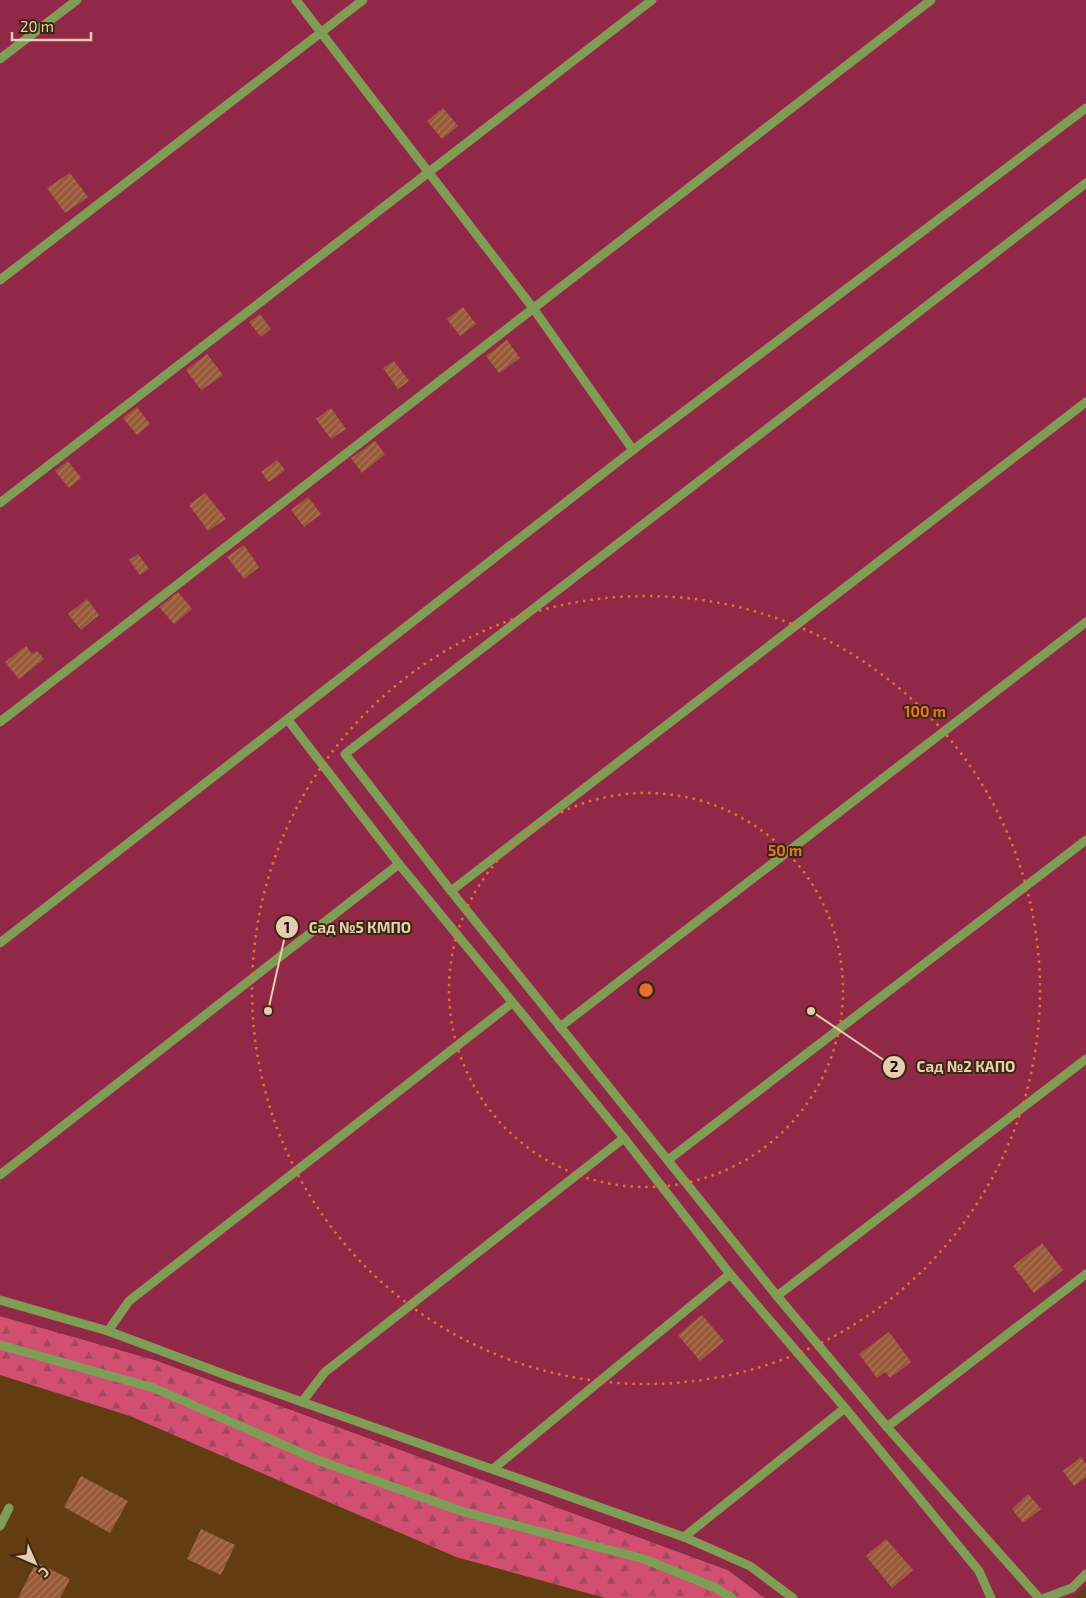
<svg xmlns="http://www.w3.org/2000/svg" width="1086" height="1598" font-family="'Exo 2',sans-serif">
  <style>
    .forest { fill: url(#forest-firs) }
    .garden { fill: #922848 }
    .building { fill: url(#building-hatch) }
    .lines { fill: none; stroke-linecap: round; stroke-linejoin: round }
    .minor { stroke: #809d56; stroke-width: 9 }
    .ring { fill: none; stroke: #e8702d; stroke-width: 2.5; stroke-dasharray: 2.5 5 }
    .centre { fill: #e8702d; stroke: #3c2810; stroke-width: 2.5 }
    .ring-label { font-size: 15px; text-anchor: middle; font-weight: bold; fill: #e8702d; stroke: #3c2810; stroke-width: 4; stroke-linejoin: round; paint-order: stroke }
    .leader { fill: none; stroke: #e7ccb1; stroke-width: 2 }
    .callout-dot { fill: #e7ccb1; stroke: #3c2810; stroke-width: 2 }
    .mark-label { font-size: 15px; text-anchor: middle; font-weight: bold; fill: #111 }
    .callout-label { font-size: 15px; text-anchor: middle; font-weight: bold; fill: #e7ccb1; stroke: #3c2810; stroke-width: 4; stroke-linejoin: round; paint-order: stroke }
  </style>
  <defs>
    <pattern id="forest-firs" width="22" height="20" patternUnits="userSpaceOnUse" patternTransform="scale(1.25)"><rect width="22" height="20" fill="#d24f72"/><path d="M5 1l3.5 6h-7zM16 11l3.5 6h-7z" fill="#a1495d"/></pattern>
    <pattern id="building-hatch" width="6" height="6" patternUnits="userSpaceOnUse" patternTransform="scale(1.25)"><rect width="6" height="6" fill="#995a39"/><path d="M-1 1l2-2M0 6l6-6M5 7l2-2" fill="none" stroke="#ac785c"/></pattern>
  </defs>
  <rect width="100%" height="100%" fill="#613d11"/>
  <path class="forest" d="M0 1316 155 1360 728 1570 765 1598H605L456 1557 130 1416 0 1375Z"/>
  <path class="garden" d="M0 0H1086V1586L1073 1598H765L728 1570 155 1360 0 1316Z"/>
  <g class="building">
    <path d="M443 108 458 126 442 139 427 121Z"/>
    <path d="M70 173 88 197 65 213 47 188Z"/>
    <path d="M463 307 476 324 460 336 447 319Z"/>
    <path d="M260 314 271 329 261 337 249 322Z"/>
    <path d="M507 340 520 358 499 373 486 356Z"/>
    <path d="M207 354 223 375 201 390 186 370Z"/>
    <path d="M394 361 409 381 398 389 383 368Z"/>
    <path d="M137 407 150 424 137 435 123 418Z"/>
    <path d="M331 408 346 429 331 439 316 419Z"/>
    <path d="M375 441 385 454 362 473 351 458Z"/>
    <path d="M277 460 285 470 269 482 261 472Z"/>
    <path d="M68 461 81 478 69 488 55 471Z"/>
    <path d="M205 493 226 519 208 531 189 505Z"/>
    <path d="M308 497 321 514 304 527 291 510Z"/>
    <path d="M244 545 259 567 244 579 227 557Z"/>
    <path d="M138 554 149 569 140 575 129 560Z"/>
    <path d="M178 592 192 609 174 624 159 607Z"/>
    <path d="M87 599 99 615 81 630 68 614Z"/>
    <path d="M26 646 32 654 37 651 44 659 19 679 5 662Z"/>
    <path d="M1042 1243 1063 1270 1034 1293 1013 1266Z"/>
    <path d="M702 1315 724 1341 700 1361 678 1335Z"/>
    <path d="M889 1332 911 1362 890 1378 885 1372 877 1378 859 1354Z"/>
    <path d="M1081 1457 1086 1464V1477L1074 1486 1063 1471Z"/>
    <path d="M81 1476 128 1501 110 1533 64 1507Z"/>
    <path d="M1028 1494 1041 1509 1023 1523 1012 1509Z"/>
    <path d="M201 1529 235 1545 221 1575 187 1559Z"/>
    <path d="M886 1539 913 1570 892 1588 866 1556Z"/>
    <path d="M36 1562 70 1579 60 1598H18Z"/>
  </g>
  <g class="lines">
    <g class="minor">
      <path d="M296 0 533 308 633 450"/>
      <path d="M0 59 77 0"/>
      <path d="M0 280 363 0"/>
      <path d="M0 503 652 0"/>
      <path d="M288 720 399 864 624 1138 730 1274 845 1408 979 1571 991 1598"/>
      <path d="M0 722 931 0"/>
      <path d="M451 891 1086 402"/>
      <path d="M0 943 633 450 1086 108"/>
      <path d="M560 1027 1086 622"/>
      <path d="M668 1160 1086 840"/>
      <path d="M0 1175 399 864"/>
      <path d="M777 1296 1086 1059"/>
      <path d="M0 1300 108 1331 234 1378 684 1537 750 1566 793 1598"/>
      <path d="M108 1331 129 1301 512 1003"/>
      <path d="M0 1345 154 1388 320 1461 464 1512 644 1559 716 1588 732 1598"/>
      <path d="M302 1402 325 1372 624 1138"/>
      <path d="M887 1427 1086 1274"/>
      <path d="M493 1469 730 1274"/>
      <path d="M0 1526 9 1508"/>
      <path d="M684 1537 845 1408"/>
      <path d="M1039 1598 887 1427 777 1296 451 891 345 754 1086 183"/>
      <path d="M1045 1598 1072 1588 1086 1574"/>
    </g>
  </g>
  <g class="ring">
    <circle cx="646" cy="990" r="197"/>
    <circle cx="646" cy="990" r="394"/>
  </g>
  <circle cx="646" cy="990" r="8" class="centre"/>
  <g class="ring-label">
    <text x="925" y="717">100 m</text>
    <text x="785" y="856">50 m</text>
  </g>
  <path class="leader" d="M268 1011L287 927M811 1011L894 1067"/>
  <g class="callout-dot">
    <circle cx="268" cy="1011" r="5"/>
    <circle cx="811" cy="1011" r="5"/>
    <circle cx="287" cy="927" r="12"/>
    <circle cx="894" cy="1067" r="12"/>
  </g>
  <g class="mark-label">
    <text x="287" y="933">1</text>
    <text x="894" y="1072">2</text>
  </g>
  <g class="callout-label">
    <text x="360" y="933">Сад №5 КМПО</text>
    <text x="966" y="1072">Сад №2 КАПО</text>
  </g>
  <g transform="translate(35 1563) rotate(135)" stroke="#3c2810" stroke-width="4" paint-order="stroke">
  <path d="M0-4L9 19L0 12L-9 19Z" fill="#e7ccb1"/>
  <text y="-8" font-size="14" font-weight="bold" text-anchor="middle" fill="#e7ccb1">С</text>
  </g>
  <path d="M12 32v8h79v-8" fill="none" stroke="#e7ccb1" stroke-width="2.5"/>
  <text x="20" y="32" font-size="15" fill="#e7ccb1" stroke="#3c2810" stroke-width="4" paint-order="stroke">20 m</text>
</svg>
